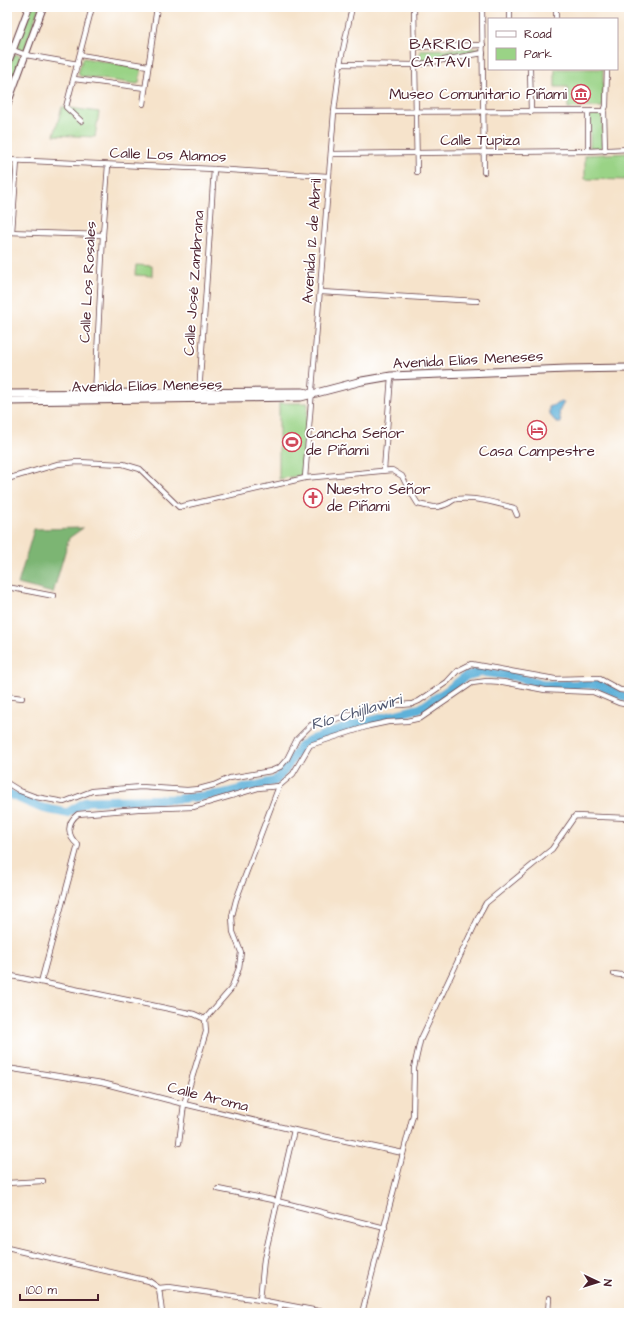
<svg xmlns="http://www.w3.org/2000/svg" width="636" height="1320" font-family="'Architects Daughter',sans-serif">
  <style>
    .green { fill: #9ad386; stroke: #727958 }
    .forest { fill: #7bb573; stroke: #626a4f }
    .water { fill: #5db1d9; stroke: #546882 }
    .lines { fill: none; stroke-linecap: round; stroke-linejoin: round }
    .river { stroke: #5db1d9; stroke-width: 9 }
    .minor-casing { stroke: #643c43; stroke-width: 6 }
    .secondary-casing { stroke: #643c43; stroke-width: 8 }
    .primary-casing { stroke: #643c43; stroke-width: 9 }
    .minor { stroke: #fff; stroke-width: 4.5 }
    .secondary { stroke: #fff; stroke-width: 6 }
    .primary { stroke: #fff; stroke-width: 7 }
    .labels { text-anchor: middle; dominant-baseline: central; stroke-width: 3.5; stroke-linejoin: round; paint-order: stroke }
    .poi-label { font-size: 15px; fill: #4a1f2b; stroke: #fff; text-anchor: start }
    .street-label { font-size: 15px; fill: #4a1f2b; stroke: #fff }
    .neighbourhood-label { font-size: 16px; letter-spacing: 1px; fill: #4a1f2b; stroke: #fff }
    .water-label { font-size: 16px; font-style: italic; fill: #525971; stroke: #fff }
  </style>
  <rect width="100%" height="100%" fill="#fff"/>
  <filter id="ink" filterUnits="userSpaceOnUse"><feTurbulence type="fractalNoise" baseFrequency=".025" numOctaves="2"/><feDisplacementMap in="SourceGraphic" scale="8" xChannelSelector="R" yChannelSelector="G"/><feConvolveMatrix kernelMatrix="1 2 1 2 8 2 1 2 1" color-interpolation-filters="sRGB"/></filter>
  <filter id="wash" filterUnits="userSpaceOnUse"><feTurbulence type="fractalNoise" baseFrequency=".012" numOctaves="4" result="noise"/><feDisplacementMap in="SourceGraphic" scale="16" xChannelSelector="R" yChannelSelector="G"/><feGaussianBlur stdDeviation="0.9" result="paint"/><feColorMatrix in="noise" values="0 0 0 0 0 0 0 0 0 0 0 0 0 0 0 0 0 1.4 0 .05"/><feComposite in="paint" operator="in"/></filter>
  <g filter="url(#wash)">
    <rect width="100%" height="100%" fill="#f6e3cb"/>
    <g class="green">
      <path d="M32 7H39L24 51 17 48Z"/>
      <path d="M480 48 479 50 420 61V50Z"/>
      <path d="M14 54 21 56 7 96V75Z"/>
      <path d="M84 58 140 68 141 70 139 83 137 84 80 76 78 74 82 60Z"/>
      <path d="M555 69H603V107L568 108V87H555Z"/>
      <path d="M62 107 99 112 95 137 54 135Z"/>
      <path d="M592 114H600L602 116 603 146 601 148H593L590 147V116Z"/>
      <path d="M629 153 628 180 585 179V155Z"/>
      <path d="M7 163 14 164 10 227H7Z"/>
      <path d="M136 265 152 266V276L135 275Z"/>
      <path d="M279 403H308L303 475 279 479Z"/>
    </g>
    <path class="forest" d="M83 528 69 538 53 593 18 584 34 529Z"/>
    <path class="water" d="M561 402H564L559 412 561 423H557L549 414V407Z"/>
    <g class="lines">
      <path class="river" d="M7 793 42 808 67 813 87 801 178 799 221 794 275 781 284 771 300 747 310 740 354 725 421 708 448 690 466 676 481 672 513 676 544 685 598 684 629 699"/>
    </g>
  </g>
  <g filter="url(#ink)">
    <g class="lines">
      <defs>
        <g id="minor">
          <path d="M414 7 417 172"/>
          <path d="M482 7 484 172"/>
          <path d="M510 7V19"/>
          <path d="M556 19V7"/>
          <path d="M415 47 483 45"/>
          <path d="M13 50 26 55 78 64"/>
          <path d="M80 55 148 66"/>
          <path d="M340 64 415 65 483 53"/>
          <path d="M530 69 531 112"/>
          <path d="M74 79 145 88"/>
          <path d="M143 104 157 7"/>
          <path d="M334 112 604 111"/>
          <path d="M588 112V151"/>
          <path d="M81 121 66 107 92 7"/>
          <path d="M605 151 604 111 606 106 607 69"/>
          <path d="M331 154 588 151 629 149"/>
          <path d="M7 160 214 169 328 176"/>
          <path d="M7 232 103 235"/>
          <path d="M12 232 17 161"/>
          <path d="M321 292 477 301"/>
          <path d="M199 394 214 169"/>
          <path d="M95 395 103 235 108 165"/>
          <path d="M384 470 391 376"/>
          <path d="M305 478 334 112 340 64 352 7"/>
          <path d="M7 479 58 464 77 462 123 464 140 469 179 507 305 478 392 470 402 476 407 486 418 504C430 507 438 509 449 503 452 501 454 499 457 499 476 497 496 503 514 508L517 515"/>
          <path d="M7 587 54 596"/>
          <path d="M7 696 22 698"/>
          <path d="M7 783 20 791 36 797 64 802 92 791 141 787 187 790 199 789 214 785 230 778 271 771 280 767 287 759 297 739 311 725 326 722 380 705H401L412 704 419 701 447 682 457 671 471 664 555 679 598 678 620 690 629 691"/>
          <path d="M614 974 629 976"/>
          <path d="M7 975 194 1014 205 1019"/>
          <path d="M41 982 78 845C67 836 66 823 78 814L138 809 193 807 258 788 279 786 293 774 310 745 369 726 388 722 407 721 421 718 472 683 487 681 503 682 545 690 593 692 619 703 629 705"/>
          <path d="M7 1068 102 1083 184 1104 294 1130 403 1153"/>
          <path d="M179 1143 184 1104 206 1032 205 1019 231 989 239 968 241 952 233 932 232 916 236 900 279 786"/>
          <path d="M7 1183 43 1181"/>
          <path d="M218 1189 277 1201 385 1228"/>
          <path d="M7 1248 149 1281 159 1288 169 1287 260 1300 329 1313"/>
          <path d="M159 1288 162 1313"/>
          <path d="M260 1300 264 1259 294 1130"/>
          <path d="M278 1313 281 1304"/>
          <path d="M362 1313 413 1115 414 1068 420 1041 480 914 486 903 552 849 575 816 629 818"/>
          <path d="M548 1313 549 1298"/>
        </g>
        <g id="secondary">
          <path d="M7 65 29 7"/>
          <path d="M7 105 43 7"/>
        </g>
        <g id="primary">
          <path d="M7 394 303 392 311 394"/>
          <path d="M7 401 301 397 362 381 391 376 567 369 629 368"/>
        </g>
      </defs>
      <use href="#minor" class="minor-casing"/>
      <use href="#secondary" class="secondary-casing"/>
      <use href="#primary" class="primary-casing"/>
      <use href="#minor" class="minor"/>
      <use href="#secondary" class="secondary"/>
      <use href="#primary" class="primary"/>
    </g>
  </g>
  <defs>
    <symbol id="museum-ring" viewBox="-11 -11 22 22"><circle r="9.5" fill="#fff" stroke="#d1495b" stroke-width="1.5"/><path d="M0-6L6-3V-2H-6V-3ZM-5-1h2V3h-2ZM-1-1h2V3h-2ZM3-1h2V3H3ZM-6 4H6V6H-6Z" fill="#d1495b"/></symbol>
    <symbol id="hotel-ring" viewBox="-11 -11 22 22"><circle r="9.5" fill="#fff" stroke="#d1495b" stroke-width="1.5"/><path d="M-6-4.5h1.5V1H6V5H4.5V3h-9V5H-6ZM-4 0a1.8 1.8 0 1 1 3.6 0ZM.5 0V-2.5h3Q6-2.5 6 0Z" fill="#d1495b"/></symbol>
    <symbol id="stadium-ring" viewBox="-11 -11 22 22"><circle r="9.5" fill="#fff" stroke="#d1495b" stroke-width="1.5"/><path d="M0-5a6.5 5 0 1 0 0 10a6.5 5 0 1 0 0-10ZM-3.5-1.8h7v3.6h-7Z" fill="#d1495b"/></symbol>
    <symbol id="church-ring" viewBox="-11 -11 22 22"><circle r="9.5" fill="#fff" stroke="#d1495b" stroke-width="1.5"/><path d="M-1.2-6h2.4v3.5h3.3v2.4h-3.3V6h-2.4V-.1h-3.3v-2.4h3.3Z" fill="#d1495b"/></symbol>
  </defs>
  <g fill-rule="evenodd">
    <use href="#museum-ring" x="570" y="83" width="22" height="22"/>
    <use href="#hotel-ring" x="526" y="419" width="22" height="22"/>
    <use href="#stadium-ring" x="281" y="431" width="22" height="22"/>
    <use href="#church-ring" x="302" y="487" width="22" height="22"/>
  </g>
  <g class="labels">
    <g class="poi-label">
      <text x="567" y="94" text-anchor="end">Museo Comunitario Piñami</text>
      <text x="306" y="433">Cancha Señor<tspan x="306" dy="17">de Piñami</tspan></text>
      <text x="537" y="451" text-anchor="middle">Casa Campestre</text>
      <text x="327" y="489">Nuestro Señor<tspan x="327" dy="17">de Piñami</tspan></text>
    </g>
    <g class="street-label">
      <text x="480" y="140">Calle Tupiza</text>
      <text transform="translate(168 155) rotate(2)">Calle Los Alamos</text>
      <text transform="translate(312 241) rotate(-86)">Avenida 12 de Abril</text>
      <text transform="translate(88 282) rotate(-87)">Calle Los Rosales</text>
      <text transform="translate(194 283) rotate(-86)">Calle José Zambrana</text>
      <text transform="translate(468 360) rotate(-3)">Avenida Elías Meneses</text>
      <text transform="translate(147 386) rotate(-1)">Avenida Elías Meneses</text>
      <text transform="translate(208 1097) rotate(14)">Calle Aroma</text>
    </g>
    <g class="neighbourhood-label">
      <text x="441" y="44">BARRIO<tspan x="441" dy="18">CATAVI</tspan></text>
    </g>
    <g class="water-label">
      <text transform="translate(356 712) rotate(-16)">Río Chijllawiri</text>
    </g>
  </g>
  <rect width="636" height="1320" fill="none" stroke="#fff" stroke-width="24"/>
  <rect x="488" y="18" width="130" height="52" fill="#ffffff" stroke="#b7a5aa"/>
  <rect x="496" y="31" width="20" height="6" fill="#ffffff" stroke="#b7a5aa"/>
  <text x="524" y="38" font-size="12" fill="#4a1f2b">Road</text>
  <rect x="496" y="48" width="20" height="12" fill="#9ad386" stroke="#b7a5aa"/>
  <text x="524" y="58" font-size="12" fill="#4a1f2b">Park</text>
  <g transform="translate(598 1282) rotate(94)" stroke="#ffffff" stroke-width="3" paint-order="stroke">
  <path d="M0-3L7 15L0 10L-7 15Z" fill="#4a1f2b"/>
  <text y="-6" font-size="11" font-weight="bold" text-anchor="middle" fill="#4a1f2b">N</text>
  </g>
  <path d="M20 1294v6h78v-6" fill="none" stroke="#4a1f2b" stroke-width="2"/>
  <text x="26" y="1294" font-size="12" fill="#4a1f2b" stroke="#ffffff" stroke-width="3" paint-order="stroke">100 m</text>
</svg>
